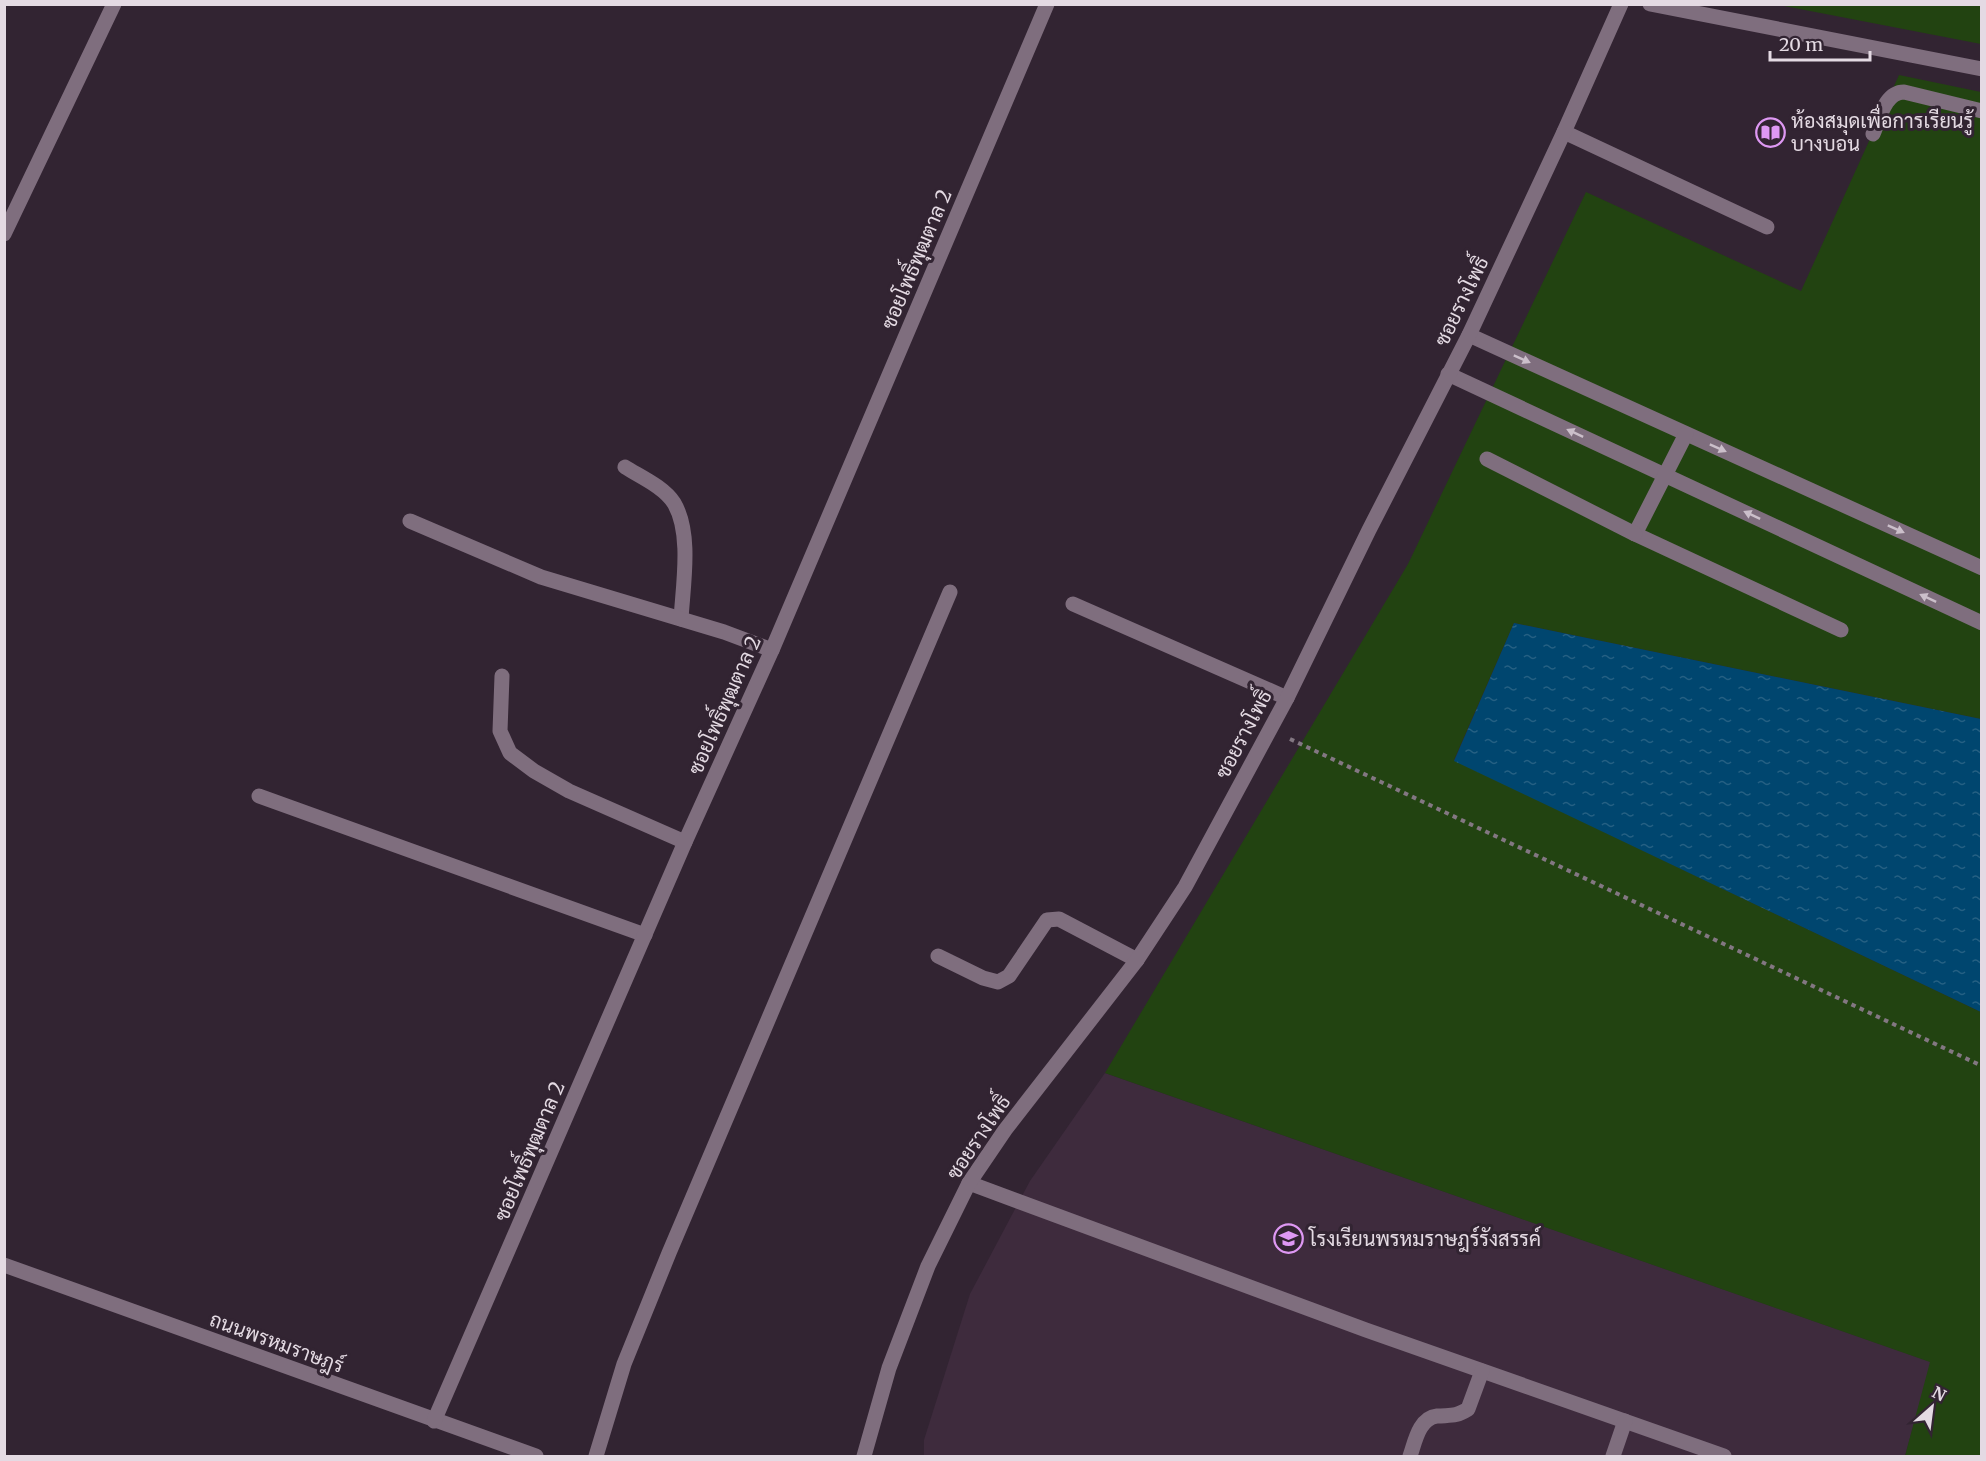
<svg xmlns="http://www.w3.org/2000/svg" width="1986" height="1461" font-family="Merriweather,Sarabun,serif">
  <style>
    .built { fill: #3e2b3d }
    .grass { fill: #224311 }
    .water { fill: url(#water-ripples) }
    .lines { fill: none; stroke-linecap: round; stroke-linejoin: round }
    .path { stroke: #837782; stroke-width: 4; stroke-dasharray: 4.5 4.5; stroke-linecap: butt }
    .minor { stroke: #7f6e7e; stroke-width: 15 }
    .oneway { fill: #cbbfca }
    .labels { text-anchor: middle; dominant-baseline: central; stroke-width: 6; stroke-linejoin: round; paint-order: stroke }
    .poi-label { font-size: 20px; fill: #e4dae3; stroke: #322432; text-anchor: start }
    .street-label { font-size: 20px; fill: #e4dae3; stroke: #322432 }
  </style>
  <defs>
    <pattern id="water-ripples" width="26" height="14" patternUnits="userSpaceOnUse" patternTransform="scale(1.5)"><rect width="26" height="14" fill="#00466f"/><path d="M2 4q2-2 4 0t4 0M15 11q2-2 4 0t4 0" fill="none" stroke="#256083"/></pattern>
  </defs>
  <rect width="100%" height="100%" fill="#322432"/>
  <path class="built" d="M1105 1073 1931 1362 1905 1456H924V1440L970 1294 1030 1181Z"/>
  <g class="grass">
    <path d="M1779 5H1981V44Z"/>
    <path d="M1899 75 1981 92V719L1514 623 1454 760 1981 1012V1456H1905L1930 1362 1105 1073 1408 564 1586 192 1801 291Z"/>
  </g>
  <path class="water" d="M1514 623 1981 719V1012L1454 761Z"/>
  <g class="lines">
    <path class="path" d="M1290 739 1982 1066"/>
    <g class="minor">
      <path d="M1650 4 1982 69"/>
      <path d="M1564 132 1767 227"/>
      <path d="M1873 134C1880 118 1885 92 1904 92L1982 111"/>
      <path d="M4 234 114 4"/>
      <path d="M1469 335 1982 568"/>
      <path d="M1448 374 1982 623"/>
      <path d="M1686 434 1635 534 1841 630"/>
      <path d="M1487 459 1635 534"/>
      <path d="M625 467C641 477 664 487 674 503 692 533 683 585 681 619"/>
      <path d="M410 521 541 577 724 632 772 650"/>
      <path d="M1073 604 1287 698"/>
      <path d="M502 676 500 731 510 753 534 771 569 791 685 842"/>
      <path d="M259 796 645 935"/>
      <path d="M938 956 983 978 998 982 1009 976 1047 920 1059 919 1137 960"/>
      <path d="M969 1183 1366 1330 1724 1456"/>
      <path d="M4 1265 536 1456"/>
      <path d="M434 1421 685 842 772 650 1047 4"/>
      <path d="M596 1456 624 1364 669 1253 950 592"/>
      <path d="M864 1456 889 1368 928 1266 969 1183 1005 1130 1137 960 1185 887 1287 698 1369 530 1469 335 1564 132 1621 4"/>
      <path d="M1410 1456C1415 1442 1419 1418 1437 1416 1452 1415 1455 1417 1468 1409L1482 1371"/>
      <path d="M1613 1456 1625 1421"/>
    </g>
  </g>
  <defs><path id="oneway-solid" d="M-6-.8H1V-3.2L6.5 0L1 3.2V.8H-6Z" transform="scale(1.5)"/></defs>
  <g class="oneway">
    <use href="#oneway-solid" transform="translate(1522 359) rotate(24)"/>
    <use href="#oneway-solid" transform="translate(1575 433) rotate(-155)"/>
    <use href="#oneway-solid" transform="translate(1718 448) rotate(24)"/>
    <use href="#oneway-solid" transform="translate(1752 515) rotate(-155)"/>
    <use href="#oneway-solid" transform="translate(1896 529) rotate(24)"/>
    <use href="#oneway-solid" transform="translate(1928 598) rotate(-155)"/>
  </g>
  <defs>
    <symbol id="library-ring" viewBox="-11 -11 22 22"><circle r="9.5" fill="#322432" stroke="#de98f3" stroke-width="1.5"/><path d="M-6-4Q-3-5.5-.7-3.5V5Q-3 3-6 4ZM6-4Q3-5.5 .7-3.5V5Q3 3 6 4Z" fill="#de98f3"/></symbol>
    <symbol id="school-ring" viewBox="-11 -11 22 22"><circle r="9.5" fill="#322432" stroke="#de98f3" stroke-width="1.5"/><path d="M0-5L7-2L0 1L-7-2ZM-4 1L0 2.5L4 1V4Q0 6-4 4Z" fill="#de98f3"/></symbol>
  </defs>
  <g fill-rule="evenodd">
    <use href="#library-ring" x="1754" y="116" width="33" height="33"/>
    <use href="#school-ring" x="1272" y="1222" width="33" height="33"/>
  </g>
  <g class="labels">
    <g class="poi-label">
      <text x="1791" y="120">ห้องสมุดเพื่อการเรียนรู้<tspan x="1791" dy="23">บางบอน</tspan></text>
      <text x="1309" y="1238">โรงเรียนพรหมราษฎร์รังสรรค์</text>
    </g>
    <g class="street-label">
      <text transform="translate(916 259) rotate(-67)">ซอยโพธิ์พุฒตาล 2</text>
      <text transform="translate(1461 301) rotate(-64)">ซอยรางโพธิ์</text>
      <text transform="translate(724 705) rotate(-66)">ซอยโพธิ์พุฒตาล 2</text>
      <text transform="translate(1243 734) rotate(-62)">ซอยรางโพธิ์</text>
      <text transform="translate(978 1137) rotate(-56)">ซอยรางโพธิ์</text>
      <text transform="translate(529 1151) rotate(-67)">ซอยโพธิ์พุฒตาล 2</text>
      <text transform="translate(277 1342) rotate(20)">ถนนพรหมราษฎร์</text>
    </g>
  </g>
  <rect width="1986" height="1461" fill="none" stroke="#e4dae3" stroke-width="12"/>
  <g transform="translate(1932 1407) rotate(28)" stroke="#322432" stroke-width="4.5" paint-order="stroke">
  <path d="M0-4.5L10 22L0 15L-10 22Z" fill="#e4dae3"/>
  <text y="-9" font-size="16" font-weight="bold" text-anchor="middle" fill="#e4dae3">N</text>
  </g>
  <path d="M1770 51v9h100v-9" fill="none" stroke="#e4dae3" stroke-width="3"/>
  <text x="1779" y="51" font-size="18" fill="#e4dae3" stroke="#322432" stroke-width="4.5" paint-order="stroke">20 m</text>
</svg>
